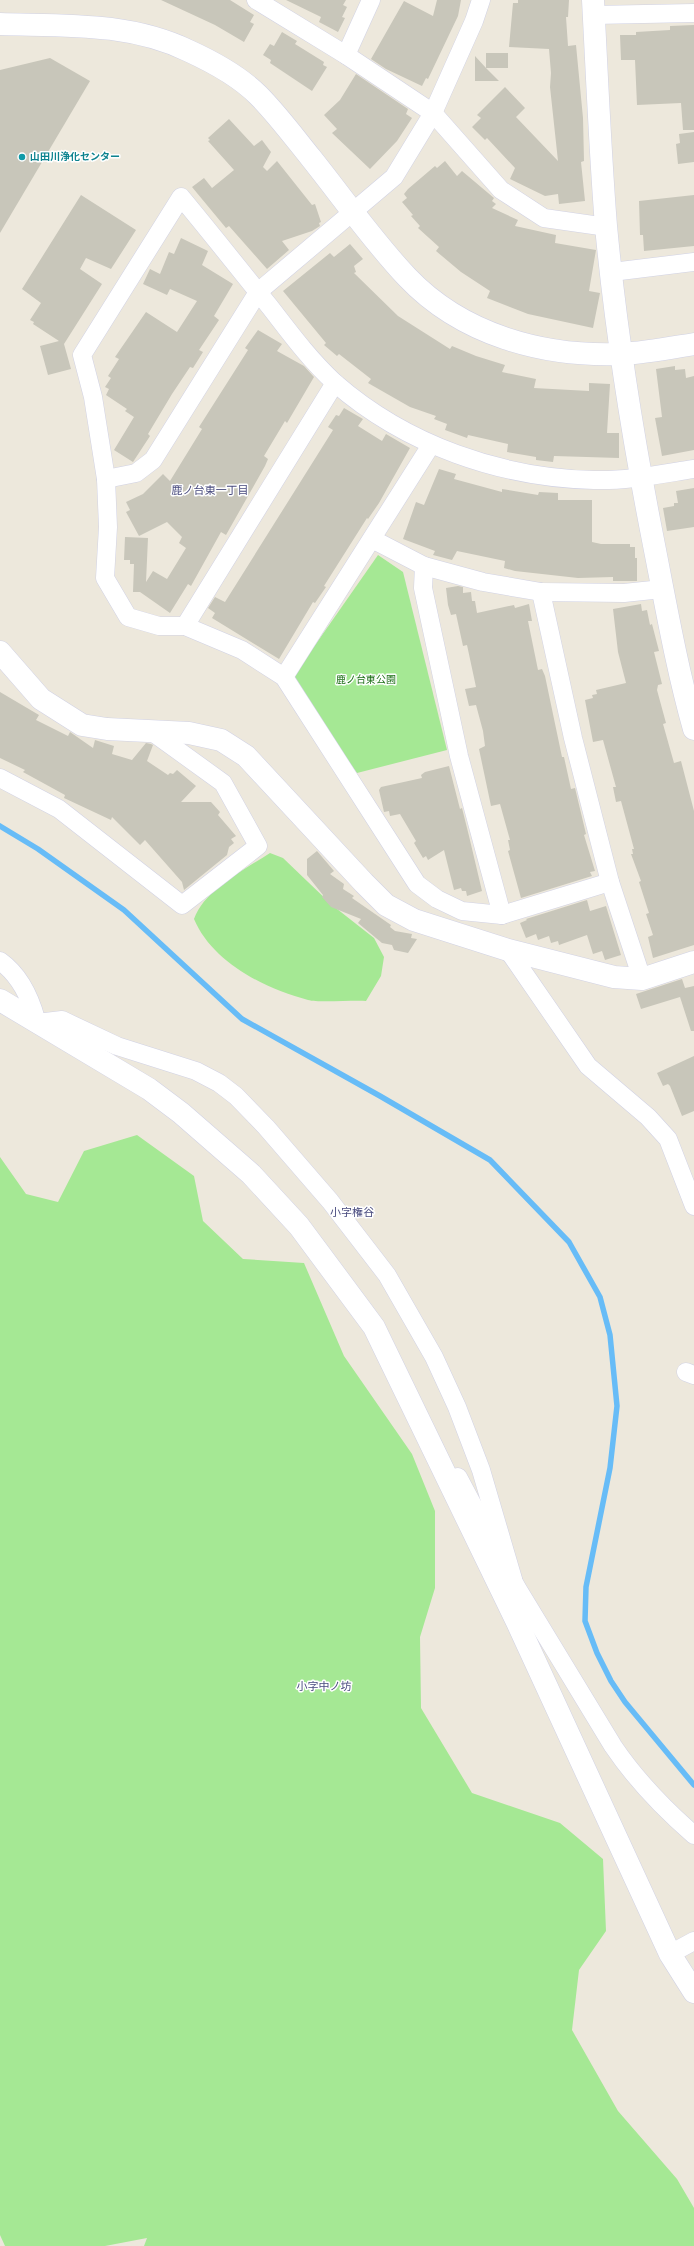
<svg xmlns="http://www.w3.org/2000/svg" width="694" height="2246" font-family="'Varela Round','Noto Sans JP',sans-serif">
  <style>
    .green { fill: #a5e894 }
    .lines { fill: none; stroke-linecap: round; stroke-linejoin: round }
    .stream { stroke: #67bcf7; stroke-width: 5.5 }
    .building { fill: #c8c6ba }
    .street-casing { stroke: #d1d2e4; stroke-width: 19 }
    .secondary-casing { stroke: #d1d2e4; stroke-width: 23 }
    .street { stroke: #fff; stroke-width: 18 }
    .secondary { stroke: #fff; stroke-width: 22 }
    .culture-dot { fill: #0f9aa8; stroke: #fff; stroke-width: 1.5 }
    .labels { text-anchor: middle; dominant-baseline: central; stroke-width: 3; stroke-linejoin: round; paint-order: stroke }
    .culture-label { font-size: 10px; font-weight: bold; fill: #0d838f; stroke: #fff; text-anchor: start }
    .park-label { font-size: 10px; fill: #1b6d15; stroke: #fff }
    .neighbourhood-label { font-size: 11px; fill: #484a7e; stroke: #fff }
  </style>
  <rect width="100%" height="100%" fill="#ede8dc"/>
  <g class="green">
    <path d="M378 555 403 572 447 750 357 773 290 681Z"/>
    <path d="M270 853 283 858 332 905 374 938 384 957 381 976 366 1001C352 1000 319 1003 308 1000 265 989 212 962 194 919 205 889 244 870 270 853Z"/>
    <path d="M137 1135 194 1176 203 1221 243 1259 304 1263 344 1356 412 1454 435 1511V1588L420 1637 421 1708 472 1793 560 1823 603 1859 606 1931 579 1970 572 2030 618 2111 677 2179 694 2208V2246H144L147 2238 105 2246H5L0 2235V1157L26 1194 58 1202 84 1151Z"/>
  </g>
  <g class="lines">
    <path class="stream" d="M0 826 38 849 124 910 242 1019 380 1096 490 1160 569 1242 600 1297 610 1335 617 1406 610 1468 586 1587 585 1621 597 1653 611 1681 625 1702 694 1785"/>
  </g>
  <g class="building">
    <path d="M161 0H230L254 15 250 22 254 24 244 42 215 25Z"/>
    <path d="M286 0H346L343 5 347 7 342 17 345 18 338 32 319 22 321 17Z"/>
    <path d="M437 0H461L458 16 428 79 426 78 422 86 386 69 371 59 404 1 433 16Z"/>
    <path d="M518 0H569L568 17H566L568 46 576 45 583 118 584 161 581 162 585 201 559 204 558 194 545 196 510 179 515 168 487 138 485 140 472 127 481 118 477 115 505 87 525 108 516 117 558 161 550 87 551 73 549 49 509 47 513 3H518Z"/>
    <path d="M694 25V130H683L681 103 637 105 635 60H621L620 35H636V32L670 30V26Z"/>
    <path d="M282 32 297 41 295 44 324 62 323 65 327 67 312 91 270 63 271 60 263 55 270 44 274 46Z"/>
    <path d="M486 53H508V68H486L499 81H475V56L486 68Z"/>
    <path d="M50 58 90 81 0 233V70Z"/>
    <path d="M356 74 408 109 406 114 412 118 397 141 370 169 332 133 337 129 324 115 340 100Z"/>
    <path d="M229 119 254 146 262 140 271 152 263 167 267 171 277 161 312 205 315 204 321 222 319 223 320 226 312 231 282 241 289 250 267 269 229 226 226 228 192 187 204 178 212 188 234 170 208 141 210 140 208 138Z"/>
    <path d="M694 132V162L678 164 676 144 680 143 679 134Z"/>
    <path d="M445 161 457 176 462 171 494 198 492 201 496 204 492 208 518 220 515 226 556 235 555 243 596 250 589 291 600 293 593 328 528 314 487 298 490 291 461 272 436 251 439 247 418 228 420 226 411 216 413 215 402 202 407 198 404 194 408 189 435 166 437 168Z"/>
    <path d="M81 195 136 230 111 269 86 258 80 269 102 284 64 344 71 369 48 375 40 346 59 341 33 324 34 322 30 320 41 303 22 289Z"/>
    <path d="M694 195V246L644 251 643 235H640L639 201Z"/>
    <path d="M181 238 208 251 202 265 233 284 214 316 219 320 199 350 203 352 193 368 190 367 172 394 148 434 150 436 133 462 114 450 134 417 125 411 127 409 106 395 109 389 105 387 111 378 108 376 119 359 115 357 146 312 177 332 197 301 170 289 167 295 143 284 150 269 160 274 169 252 174 254Z"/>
    <path d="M350 244 363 259 354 266 356 272 354 273 398 316 450 349 452 346 476 356 505 365 502 372 536 379 534 388 589 391V383L610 384 607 433H619V458L554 456 553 462 536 460V457L507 452 508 444 468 435 467 438 445 430 447 424 434 419 436 416 410 407 368 383 371 379 339 354 337 356 324 345 326 343 283 291 330 253 334 257Z"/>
    <path d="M258 330 282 344 277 351 304 366 314 377 287 423 285 421 264 456 268 459 265 466 226 535 221 532 191 586 188 584 170 613 140 592H133L134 564H130V560H124L125 537 148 538 146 582 153 571 167 579 186 548 179 543 182 537 167 522 139 536 126 512 130 510 126 502 143 494 163 474 170 481 202 429 199 427 248 350 245 348Z"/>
    <path d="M675 366V370L685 369 686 378 694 376V450L662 456 655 418 662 417 656 369Z"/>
    <path d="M344 408 363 419 358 426 382 441 386 434 410 448 379 503 368 519 367 518 324 586 326 587 315 603 313 602 279 659 212 618 215 613 208 608 215 597 225 602 333 430 328 427 336 415 339 416Z"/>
    <path d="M439 469 456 474 454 479 502 492V489L538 495 539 492 558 493V500H592V542L601 544H630V547H635V558H637V581H613V577L578 578 515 571 504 568 505 561 457 551 452 560 433 555 435 551 403 539 416 502 424 505Z"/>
    <path d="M694 488V527L667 531 663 508 674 506V503H678L676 491Z"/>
    <path d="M458 586 463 587V593L471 592 472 601H475L477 613 514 605 515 608 529 604 532 621H528L538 670 542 669 545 676 562 757H564L571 789 575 788 586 834 584 835 595 871 590 872 592 876 521 898 508 851 510 850 508 840H510L500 804 491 806 479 749 485 746 483 731 476 705 469 706 465 689 476 687 467 645 463 646 456 614 451 615 448 605 446 588Z"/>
    <path d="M641 604 642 611 647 610 650 625 652 624 659 651 654 652 662 684 658 685 657 690 666 723 663 724 674 763 681 761 694 811V945L653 958 648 937 653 935 646 914 649 913 639 882 641 881 631 854H633L632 849H634L621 801 616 802 613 787H616L603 740 593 742 585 700 593 698 592 695 597 694 596 690 626 683 618 652 613 609Z"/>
    <path d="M0 692 39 715 36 720 68 736 70 732 93 748 95 740 114 746 112 754 132 760 146 743 151 744 153 745 147 761 168 775 170 773 173 774 177 770 196 786 181 802H211L220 812 218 815 236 836 231 839 234 843 229 847 227 855 184 890 182 882 145 840 140 845 112 817 111 820 64 798 65 795 23 772 25 770 0 758Z"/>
    <path d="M449 766 460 809 462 808 469 836 482 891 467 896 466 891H462L461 888 454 890 444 850 428 860 426 856 423 858 414 843 416 841 400 814 390 816 389 811 384 812 379 790 381 787 422 778 421 775 425 772Z"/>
    <path d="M317 851 334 871 330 874 344 884 343 889 354 896 352 898 391 925 390 927 395 931 412 934 411 938 417 939 408 953 394 950 392 945 382 943 358 923 361 919 331 907 322 897 323 895 307 875V859Z"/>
    <path d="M587 900 590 911 606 906 621 955 605 960 602 951 593 954 587 935 559 945 558 941 551 943 549 936 538 940 536 934 526 938 520 923 527 920 526 919Z"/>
    <path d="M682 979 685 988 694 986V1031H691L680 997 641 1009 636 994Z"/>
    <path d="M694 1056V1111L682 1116 670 1086 668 1084 663 1086 657 1073Z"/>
  </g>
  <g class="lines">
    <defs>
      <g id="street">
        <path d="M256 0 346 55 433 113 501 190 544 218 607 227"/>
        <path d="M481 0 474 21 433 113 394 177 258 292 153 460 136 473 106 479 108 527 105 578 128 617 159 626H185L242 650 284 677 417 884 437 899 462 911 502 915 610 882"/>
        <path d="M594 15 694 13"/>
        <path d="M346 55 371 0"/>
        <path d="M612 272 694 262"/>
        <path d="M106 479 93 397 82 355 181 197C211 233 240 270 270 307 290 333 310 360 335 383 406 445 501 478 594 480 627 481 661 474 694 469"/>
        <path d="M372 539 424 566 483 582 541 592 624 593 662 589"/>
        <path d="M424 566 423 588 459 756 502 915"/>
        <path d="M541 592 573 738 610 882 642 979"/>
        <path d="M185 626 335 383"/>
        <path d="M284 677 431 445"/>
        <path d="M0 778 59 809 182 905 258 846 223 783 151 731"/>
        <path d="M508 950 588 1066 648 1117 668 1139 694 1206"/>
        <path d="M0 961C21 976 31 999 37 1023L62 1020 117 1046 196 1071 219 1083 236 1096 266 1127 330 1201 387 1275 434 1357 457 1407 481 1470 513 1579"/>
        <path d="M686 1372 694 1375"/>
        <path d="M458 1477 517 1588 613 1746C636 1780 663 1808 694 1835"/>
        <path d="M670 1954 694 1941"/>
      </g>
      <g id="secondary">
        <path d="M593 0C597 75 600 151 606 226 616 333 633 439 654 545 666 606 677 669 694 729"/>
        <path d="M0 24C65 26 129 22 189 51 213 62 240 77 258 95 277 114 294 137 311 158 343 198 372 240 407 277 462 335 543 357 621 354 645 353 670 348 694 344"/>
        <path d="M0 652 41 699 82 725 107 729 189 733 221 740 246 756 364 883 386 905 414 920 508 950 614 977 642 979 694 962"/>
        <path d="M0 1000 149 1089 181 1113 251 1174 299 1226 374 1327 517 1622 670 1954 694 1992"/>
      </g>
    </defs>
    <use href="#street" class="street-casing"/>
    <use href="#secondary" class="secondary-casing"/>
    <use href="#street" class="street"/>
    <use href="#secondary" class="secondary"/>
  </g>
  <circle class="culture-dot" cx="22" cy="157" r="4"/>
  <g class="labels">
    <g class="culture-label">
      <text x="30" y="157">山田川浄化センター</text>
    </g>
    <g class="park-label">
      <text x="366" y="680">鹿ノ台東公園</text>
    </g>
    <g class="neighbourhood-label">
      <text x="210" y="490">鹿ノ台東一丁目</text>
      <text x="352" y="1212">小字権谷</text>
      <text x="324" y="1686">小字中ノ坊</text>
    </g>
  </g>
</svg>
